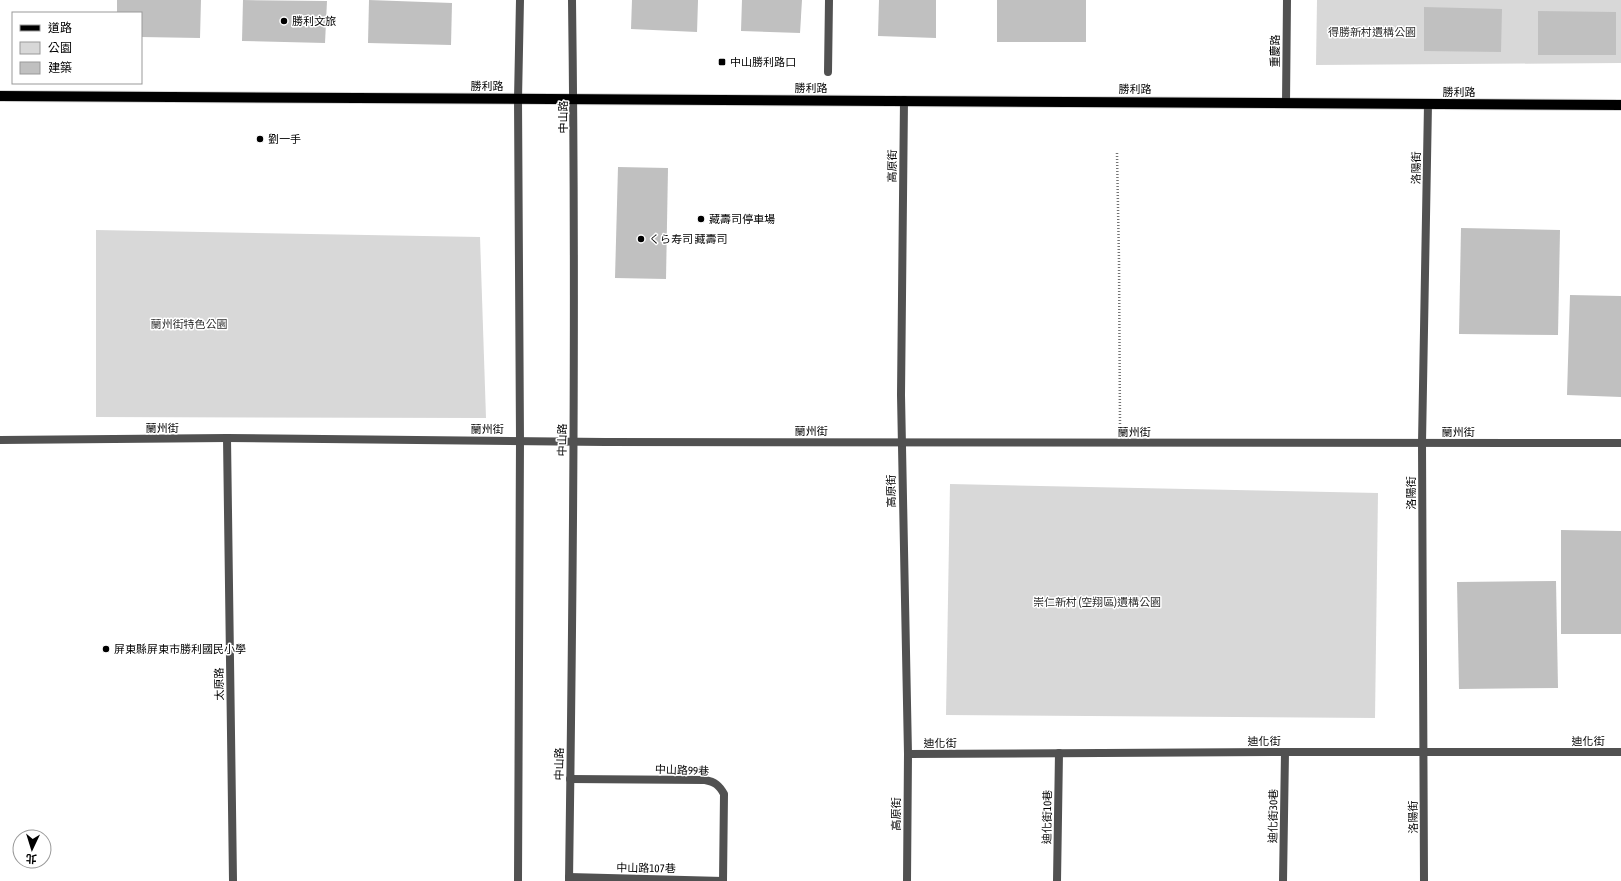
<svg xmlns="http://www.w3.org/2000/svg" width="1621" height="881" font-family="'Asap Condensed','Noto Sans TC','Noto Sans JP',sans-serif">
  <style>
    .green { fill: #d8d8d8 }
    .building { fill: #c0c0c0 }
    .lines { fill: none; stroke-linecap: round; stroke-linejoin: round }
    .primary-casing { stroke: #dbdbdb; stroke-width: 12 }
    .path { stroke: #737373; stroke-width: 2.5; stroke-dasharray: 1 2; stroke-linecap: butt }
    .service { stroke: #515151; stroke-width: 8 }
    .pedestrian { stroke: #515151; stroke-width: 8 }
    .minor { stroke: #515151; stroke-width: 8 }
    .tertiary { stroke: #515151; stroke-width: 8 }
    .primary { stroke: #000; stroke-width: 10 }
    .poi-dot { fill: #000; stroke: #fff; stroke-width: 1.5 }
    .labels { text-anchor: middle; dominant-baseline: central; stroke-width: 3; stroke-linejoin: round; paint-order: stroke }
    .poi-label { font-size: 11px; fill: #000; stroke: #fff; text-anchor: start }
    .park-label { font-size: 11px; fill: #2f2f2f; stroke: #fff }
    .street-label { font-size: 11px; fill: #000; stroke: #fff }
  </style>
  <rect width="100%" height="100%" fill="#fff"/>
  <g class="green">
    <path d="M1317 0H1621V63L1316 65Z"/>
    <path d="M96 230 480 237 486 418 96 417Z"/>
    <path d="M950 484 1378 493 1375 718 946 715Z"/>
  </g>
  <g class="building">
    <path d="M117 0H201L200 38 141 37V13H117Z"/>
    <path d="M243 0 327 1 325 43 242 41Z"/>
    <path d="M369 0 452 3 451 45 368 43Z"/>
    <path d="M632 0H698L697 32 631 29Z"/>
    <path d="M742 0H802L800 33 741 31Z"/>
    <path d="M879 0H936V38L878 36Z"/>
    <rect x="997" y="0" width="89" height="42"/>
    <path d="M1424 7 1502 9 1501 52 1424 51Z"/>
    <path d="M1538 11 1616 12V55H1538Z"/>
    <path d="M618 167 668 168 666 279 615 278Z"/>
    <path d="M1461 228 1560 230 1558 335 1459 334Z"/>
    <path d="M1570 295 1621 296V397L1567 395Z"/>
    <path d="M1561 530 1621 531V634H1561Z"/>
    <path d="M1556 581 1558 688 1459 689 1457 582Z"/>
  </g>
  <g class="lines">
    <defs>
      <path id="primary" d="M0 96 1621 105"/>
    </defs>
    <use href="#primary" class="primary-casing"/>
    <path class="path" d="M1117 153 1119 261 1120 425"/>
    <g class="service">
      <path d="M570 779 705 780C715 782 719 785 724 794L723 881"/>
      <path d="M569 877 723 881"/>
      <path d="M1057 881 1059 753"/>
    </g>
    <path class="pedestrian" d="M828 72 829 0"/>
    <g class="minor">
      <path d="M904 100 901 395 908 754 907 881"/>
      <path d="M1286 103 1287 0"/>
      <path d="M227 438 233 881"/>
      <path d="M0 440 227 438 605 442 1621 443"/>
      <path d="M908 754 1285 752H1621"/>
      <path d="M1283 881 1285 752"/>
      <path d="M1424 881 1422 443 1428 104"/>
    </g>
    <g class="tertiary">
      <path d="M518 881 520 440 518 99 520 0"/>
      <path d="M569 881C573 587 576 294 572 0"/>
    </g>
    <use href="#primary" class="primary"/>
  </g>
  <g class="poi-dot">
    <circle cx="284" cy="21" r="4"/>
    <rect x="718" y="58" width="8" height="8" rx="2"/>
    <circle cx="260" cy="139" r="4"/>
    <circle cx="701" cy="219" r="4"/>
    <circle cx="641" cy="239" r="4"/>
    <circle cx="106" cy="649" r="4"/>
  </g>
  <g class="labels">
    <g class="poi-label">
      <text x="292" y="21">勝利文旅</text>
      <text x="730" y="62">中山勝利路口</text>
      <text x="268" y="139">劉一手</text>
      <text x="709" y="219">藏壽司停車場</text>
      <text x="649" y="239">くら寿司 藏壽司</text>
      <text x="114" y="649">屏東縣屏東市勝利國民小學</text>
    </g>
    <g class="park-label">
      <text x="1372" y="32">得勝新村遺構公園</text>
      <text x="189" y="324">蘭州街特色公園</text>
      <text x="1097" y="602">崇仁新村 (空翔區)遺構公園</text>
    </g>
    <g class="street-label">
      <text transform="translate(1275 51) rotate(-90)">重慶路</text>
      <text x="487" y="86">勝利路</text>
      <text x="811" y="88">勝利路</text>
      <text x="1135" y="89">勝利路</text>
      <text x="1459" y="92">勝利路</text>
      <text transform="translate(563 117) rotate(-90)">中山路</text>
      <text transform="translate(892 166) rotate(-89)">高原街</text>
      <text transform="translate(1416 168) rotate(-89)">洛陽街</text>
      <text x="162" y="428">蘭州街</text>
      <text x="487" y="429">蘭州街</text>
      <text x="811" y="431">蘭州街</text>
      <text x="1134" y="432">蘭州街</text>
      <text x="1458" y="432">蘭州街</text>
      <text transform="translate(562 440) rotate(-89)">中山路</text>
      <text transform="translate(891 491) rotate(-91)">高原街</text>
      <text transform="translate(1411 493) rotate(-90)">洛陽街</text>
      <text transform="translate(219 684) rotate(-91)">太原路</text>
      <text x="1264" y="741">迪化街</text>
      <text x="1588" y="741">迪化街</text>
      <text x="940" y="743">迪化街</text>
      <text transform="translate(559 764) rotate(-89)">中山路</text>
      <text transform="translate(682 770) rotate(2)">中山路99巷</text>
      <text transform="translate(896 814) rotate(-90)">高原街</text>
      <text transform="translate(1273 816) rotate(-89)">迪化街30巷</text>
      <text transform="translate(1047 817) rotate(-89)">迪化街10巷</text>
      <text transform="translate(1413 817) rotate(-91)">洛陽街</text>
      <text transform="translate(646 868) rotate(1)">中山路107巷</text>
    </g>
  </g>
  <rect x="12" y="12" width="130" height="72" fill="#ffffff" stroke="#999999"/>
  <rect x="20" y="25" width="20" height="6" fill="#000000" stroke="#999999"/>
  <text x="48" y="32" font-size="12" fill="#000000">道路</text>
  <rect x="20" y="42" width="20" height="12" fill="#d8d8d8" stroke="#999999"/>
  <text x="48" y="52" font-size="12" fill="#000000">公園</text>
  <rect x="20" y="62" width="20" height="12" fill="#c0c0c0" stroke="#999999"/>
  <text x="48" y="72" font-size="12" fill="#000000">建築</text>
  <g transform="translate(32 849) rotate(184)"><circle r="19" fill="#ffffff" stroke="#999999"/>
  <path d="M0-3L7 15L0 10L-7 15Z" fill="#000000"/>
  <text y="-6" font-size="11" font-weight="bold" text-anchor="middle" fill="#000000">北</text>
  </g>
</svg>
